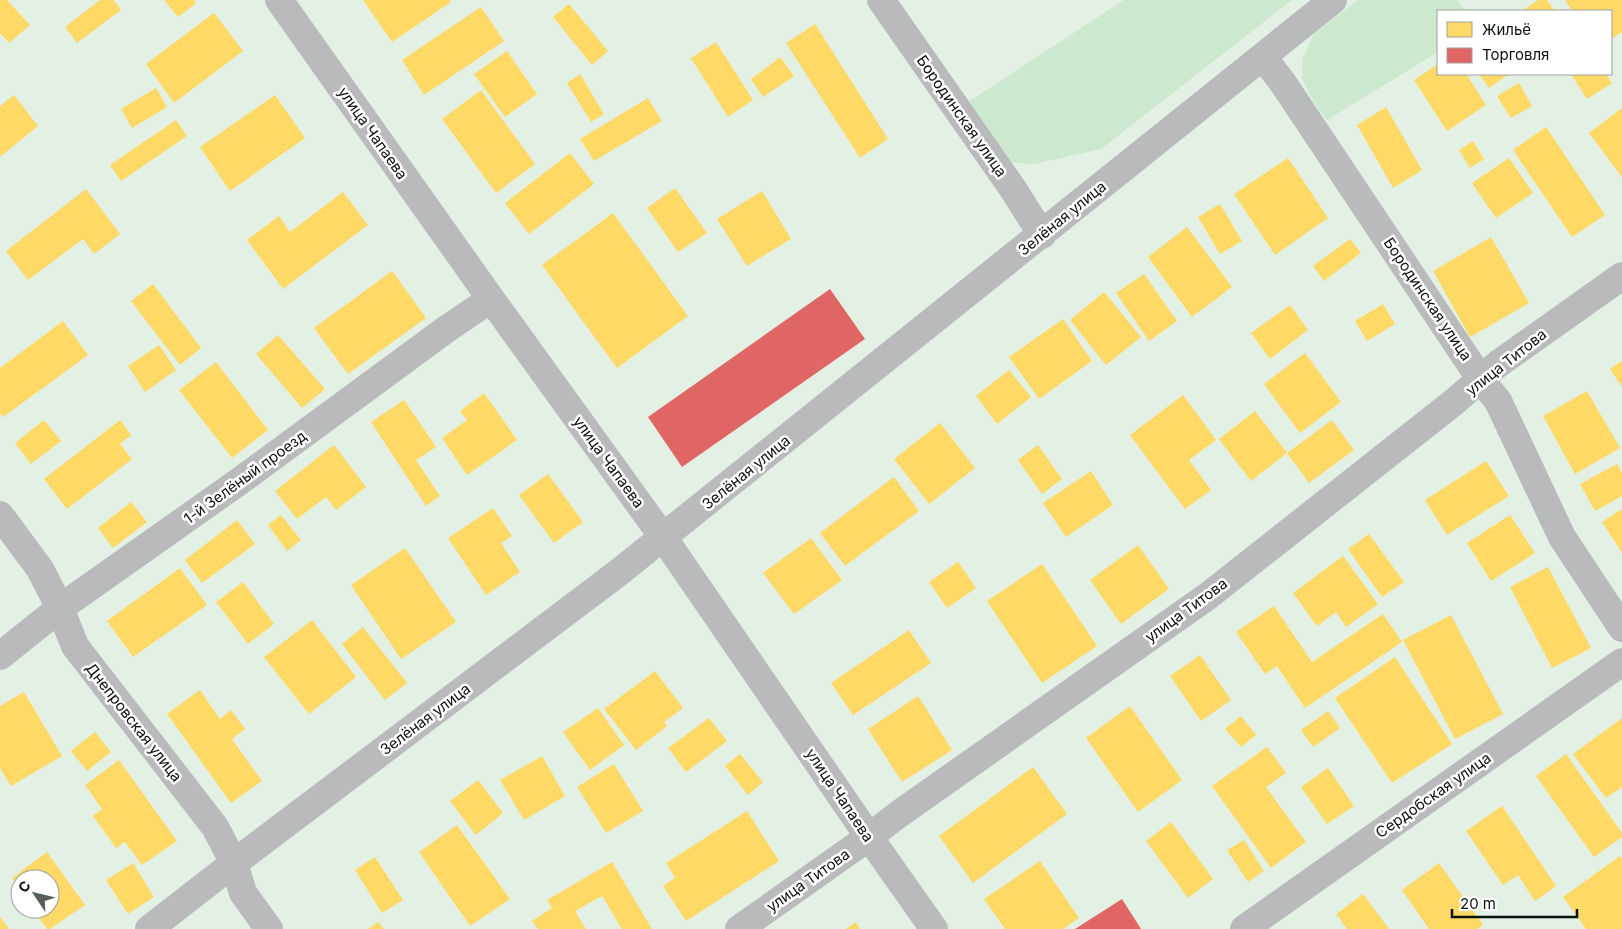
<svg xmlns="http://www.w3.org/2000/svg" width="1622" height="929" font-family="Inter,sans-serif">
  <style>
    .green { fill: #cce8cf }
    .homes { fill: #ffd966 }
    .shops { fill: #e06666 }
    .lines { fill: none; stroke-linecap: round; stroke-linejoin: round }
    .minor { stroke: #b9babc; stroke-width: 28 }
    .labels { text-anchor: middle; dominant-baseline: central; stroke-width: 5; stroke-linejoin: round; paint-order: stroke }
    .street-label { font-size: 15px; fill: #0a120b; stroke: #fff }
  </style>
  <rect width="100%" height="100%" fill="#e3f0e4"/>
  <g class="green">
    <path d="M1124 0H1292L1101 149 1034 164 1010 162 968 102Z"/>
    <path d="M1358 0H1457L1465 11H1438V52L1327 120 1313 101 1302 78 1303 58 1314 34Z"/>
  </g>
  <g class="homes">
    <path d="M0 0H7L30 25 9 43 0 33Z"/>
    <path d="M100 0H114L121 10 77 43 65 27Z"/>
    <path d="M164 0H194L196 3 178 17Z"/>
    <path d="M363 0H449L451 2 392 42Z"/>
    <path d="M1538 0H1547L1555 11H1522Z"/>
    <path d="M1565 0H1622V32L1611 39V11H1572Z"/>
    <path d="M569 4 608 51 592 65 553 17Z"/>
    <path d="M481 7 504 41 424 95 402 60Z"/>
    <path d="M214 13 243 51 174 103 146 64Z"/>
    <path d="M815 24 888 139 860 158 786 43Z"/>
    <path d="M716 42 753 100 728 117 691 58Z"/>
    <path d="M507 51 537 94 505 117 474 74Z"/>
    <path d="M780 57 794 76 763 97 751 79Z"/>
    <path d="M1438 64V74H1466L1486 105 1447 131 1414 80Z"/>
    <path d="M580 74 604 114 591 122 567 83Z"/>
    <path d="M1479 74H1509L1489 88Z"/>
    <path d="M1571 74H1606L1612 83 1587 99Z"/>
    <path d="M1519 83 1532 106 1511 118 1497 96Z"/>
    <path d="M156 88 167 107 132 128 121 109Z"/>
    <path d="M481 90 535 164 496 193 442 119Z"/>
    <path d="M14 95 38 126 0 157V106Z"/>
    <path d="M275 95 305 138 230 191 200 147Z"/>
    <path d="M648 98 662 121 594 161 580 139Z"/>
    <path d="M1386 107 1422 170 1393 188 1357 125Z"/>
    <path d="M1622 108V177L1589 133Z"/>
    <path d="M176 120 187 136 121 181 110 165Z"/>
    <path d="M1546 127 1605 215 1572 237 1513 150Z"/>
    <path d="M1473 141 1484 159 1470 168 1459 150Z"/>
    <path d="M570 153 594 184 529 234 505 203Z"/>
    <path d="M1288 158 1328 218 1275 255 1234 194Z"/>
    <path d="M1509 158 1533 193 1496 218 1472 183Z"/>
    <path d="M675 188 707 233 678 252 647 208Z"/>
    <path d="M86 189 120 234 94 254 83 239 28 280 6 251Z"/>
    <path d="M762 191 791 239 747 266 717 219Z"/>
    <path d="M343 192 368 225 283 289 247 240 279 216 290 232Z"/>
    <path d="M1220 204 1242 241 1220 254 1198 217Z"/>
    <path d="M613 213 688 316 617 368 542 265Z"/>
    <path d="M1187 227 1232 287 1192 317 1148 257Z"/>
    <path d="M1491 237 1529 303 1470 337 1433 271Z"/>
    <path d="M1350 239 1361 253 1324 281 1313 266Z"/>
    <path d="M392 271 426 318 348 374 314 328Z"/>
    <path d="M1144 274 1177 321 1149 341 1116 293Z"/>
    <path d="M153 284 201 348 180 365 131 301Z"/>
    <path d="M1104 292 1141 337 1106 365 1070 320Z"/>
    <path d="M1383 304 1395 324 1367 341 1355 321Z"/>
    <path d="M1290 305 1308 330 1270 359 1251 333Z"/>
    <path d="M1063 319 1092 361 1039 399 1009 357Z"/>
    <path d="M63 321 88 355 3 417 0 413V368Z"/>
    <path d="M278 335 325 389 302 408 256 354Z"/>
    <path d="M159 345 176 370 145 392 128 366Z"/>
    <path d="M1305 353 1341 402 1300 433 1264 384Z"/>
    <path d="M1622 361V387L1610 369Z"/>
    <path d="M216 362 268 430 232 458 179 390Z"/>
    <path d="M1009 370 1031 397 997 424 976 396Z"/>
    <path d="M1587 391 1620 448 1575 474 1543 416Z"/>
    <path d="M484 393 517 440 467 475 442 438 467 420 460 411Z"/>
    <path d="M1183 395 1216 440 1189 460 1211 490 1185 509 1130 435Z"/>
    <path d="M404 400 436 447 416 460 440 496 426 506 371 422Z"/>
    <path d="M1255 411 1287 453 1251 481 1219 439Z"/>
    <path d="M44 420 61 441 31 464 15 443Z"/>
    <path d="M120 420 131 435 120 444 132 459 67 509 44 479Z"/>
    <path d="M1332 420 1354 450 1309 483 1287 453Z"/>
    <path d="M940 423 975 468 929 504 894 459Z"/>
    <path d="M334 445 366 487 336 510 326 497 297 519 275 491Z"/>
    <path d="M1038 445 1062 479 1042 494 1018 460Z"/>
    <path d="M1486 461 1509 496 1447 535 1425 500Z"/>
    <path d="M1617 464 1622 473V496L1595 511 1580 484Z"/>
    <path d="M1091 471 1113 505 1066 537 1043 503Z"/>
    <path d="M548 474 583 522 554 543 519 495Z"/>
    <path d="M894 477 919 511 845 566 820 533Z"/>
    <path d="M131 502 147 522 113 548 98 528Z"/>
    <path d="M493 508 512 536 501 543 520 572 486 595 448 538Z"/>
    <path d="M1622 509V553L1602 522Z"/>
    <path d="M281 515 301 540 287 551 268 525Z"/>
    <path d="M1510 515 1535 553 1491 581 1467 543Z"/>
    <path d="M237 520 255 544 202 583 185 560Z"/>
    <path d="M1369 534 1404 582 1382 597 1348 549Z"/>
    <path d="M811 538 842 580 794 614 763 573Z"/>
    <path d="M1138 545 1169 589 1121 624 1090 580Z"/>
    <path d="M405 548 456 622 401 659 351 585Z"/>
    <path d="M1343 556 1378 604 1346 627 1336 612 1317 626 1293 593Z"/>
    <path d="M958 562 976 588 947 608 929 582Z"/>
    <path d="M1042 564 1097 646 1042 683 987 601Z"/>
    <path d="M1548 567 1591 648 1552 668 1510 587Z"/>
    <path d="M180 568 207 605 133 657 107 621Z"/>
    <path d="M243 582 274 624 248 644 216 602Z"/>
    <path d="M1274 606 1312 662 1383 614 1402 642 1305 708 1277 666 1265 674 1236 632Z"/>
    <path d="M1451 615 1503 714 1455 739 1403 640Z"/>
    <path d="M312 620 356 677 309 714 264 657Z"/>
    <path d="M363 627 407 683 385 700 342 644Z"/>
    <path d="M909 630 931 663 853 715 831 683Z"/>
    <path d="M1200 655 1231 700 1201 721 1170 676Z"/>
    <path d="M1395 657 1452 744 1392 783 1335 698Z"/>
    <path d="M655 671 683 708 664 722 667 726 636 750 604 709Z"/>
    <path d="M200 690 220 719 231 710 245 729 232 739 262 781 231 803 167 714Z"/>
    <path d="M24 692 62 756 11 786 0 768V706Z"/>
    <path d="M918 696 952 750 902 782 868 729Z"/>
    <path d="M1130 706 1182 780 1138 812 1086 738Z"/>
    <path d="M598 708 624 745 590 770 563 732Z"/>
    <path d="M1328 711 1340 728 1313 747 1301 730Z"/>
    <path d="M1241 716 1256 735 1241 747 1225 729Z"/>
    <path d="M709 718 727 741 686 772 668 748Z"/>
    <path d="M1622 718V787L1606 798 1573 754Z"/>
    <path d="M95 732 111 752 87 771 71 751Z"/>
    <path d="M1267 747 1286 773 1266 787 1306 842 1271 868 1212 786Z"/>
    <path d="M740 754 763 782 748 795 725 766Z"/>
    <path d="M1566 754 1622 833V837L1594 857 1536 776Z"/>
    <path d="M542 756 565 796 524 820 500 780Z"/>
    <path d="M119 760 177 841 142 865 125 842 116 848 93 816 102 809 85 785Z"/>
    <path d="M614 764 643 811 606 833 577 787Z"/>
    <path d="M1033 767 1067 814 973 883 939 836Z"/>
    <path d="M1328 768 1354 806 1327 824 1301 787Z"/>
    <path d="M478 780 503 813 476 835 450 801Z"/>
    <path d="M1502 806 1556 886 1535 901 1518 875 1503 885 1466 831Z"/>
    <path d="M747 811 779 861 686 921 663 886 675 878 666 863Z"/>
    <path d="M1171 822 1213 879 1188 898 1146 841Z"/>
    <path d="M457 825 510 899 470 926 419 852Z"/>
    <path d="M1244 840 1264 871 1248 882 1227 850Z"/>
    <path d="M47 852 85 905 50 929H47L33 909H50V879H20V890L12 878Z"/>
    <path d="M1620 856 1622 859V929H1586L1563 897Z"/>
    <path d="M375 857 403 900 382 913 355 870Z"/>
    <path d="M1040 861 1079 918 1063 929H1005L984 899Z"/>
    <path d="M612 862 652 929H622L602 896 575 911 586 929H538L532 921 552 908 547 900Z"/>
    <path d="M133 863 154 897 128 914 106 880Z"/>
    <path d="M1439 863 1483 925 1477 929H1429L1402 890Z"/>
    <path d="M1363 894 1389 929H1347L1336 914Z"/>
    <path d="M0 917 9 929H0Z"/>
    <path d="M378 922 384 929H368Z"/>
    <path d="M856 922 860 929H846Z"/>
  </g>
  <g class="shops">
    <path d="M830 289 865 339 682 467 648 417Z"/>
    <path d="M1122 899 1141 929H1075Z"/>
  </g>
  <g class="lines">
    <g class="minor">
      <path d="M279 0 491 299 663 537 869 837 934 929"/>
      <path d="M881 0 1013 189 1042 235"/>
      <path d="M1263 57 1283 83 1481 380 1498 401 1562 537 1622 628"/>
      <path d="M0 515 40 569 60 608 75 646 215 827 234 863 243 893 269 929"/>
      <path d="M0 656 60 608 237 483 448 328 491 299"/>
      <path d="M149 929 234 863 618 573 1333 0"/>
      <path d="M739 929 869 837 899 814 1208 596 1454 402 1498 364 1622 276"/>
      <path d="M1244 929 1622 662"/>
    </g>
  </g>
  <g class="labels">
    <g class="street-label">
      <text transform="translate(962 116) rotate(55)">Бородинская улица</text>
      <text transform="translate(373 133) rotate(55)">улица Чапаева</text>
      <text transform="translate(1062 218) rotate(-39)">Зелёная улица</text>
      <text transform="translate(1428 299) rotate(56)">Бородинская улица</text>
      <text transform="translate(1506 362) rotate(-38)">улица Титова</text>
      <text transform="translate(609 462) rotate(54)">улица Чапаева</text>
      <text transform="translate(746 472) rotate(-39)">Зелёная улица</text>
      <text transform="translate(245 477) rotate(-36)">1-й Зелёный проезд</text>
      <text transform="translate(1186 610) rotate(-36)">улица Титова</text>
      <text transform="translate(425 719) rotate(-37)">Зелёная улица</text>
      <text transform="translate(134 722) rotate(52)">Днепровская улица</text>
      <text transform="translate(840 795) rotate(56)">улица Чапаева</text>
      <text transform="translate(1433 795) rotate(-35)">Сердобская улица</text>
      <text transform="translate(808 880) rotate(-35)">улица Титова</text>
    </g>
  </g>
  <rect x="1437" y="10" width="175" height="65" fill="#ffffff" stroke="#9da09d"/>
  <rect x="1447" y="22" width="25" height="15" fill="#ffd966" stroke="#9da09d"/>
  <text x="1482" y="35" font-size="15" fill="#0a120b">Жильё</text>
  <rect x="1447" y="48" width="25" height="15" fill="#e06666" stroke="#9da09d"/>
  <text x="1482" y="60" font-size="15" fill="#0a120b">Торговля</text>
  <g transform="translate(35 894) rotate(305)"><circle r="24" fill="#ffffff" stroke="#9da09d"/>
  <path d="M0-4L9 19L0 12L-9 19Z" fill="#566057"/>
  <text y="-8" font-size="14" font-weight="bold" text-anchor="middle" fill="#0a120b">С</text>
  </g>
  <path d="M1452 909v8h125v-8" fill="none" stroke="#0a120b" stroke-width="2.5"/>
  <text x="1460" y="909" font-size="15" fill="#0a120b" stroke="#ffffff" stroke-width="4" paint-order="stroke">20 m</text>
</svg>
